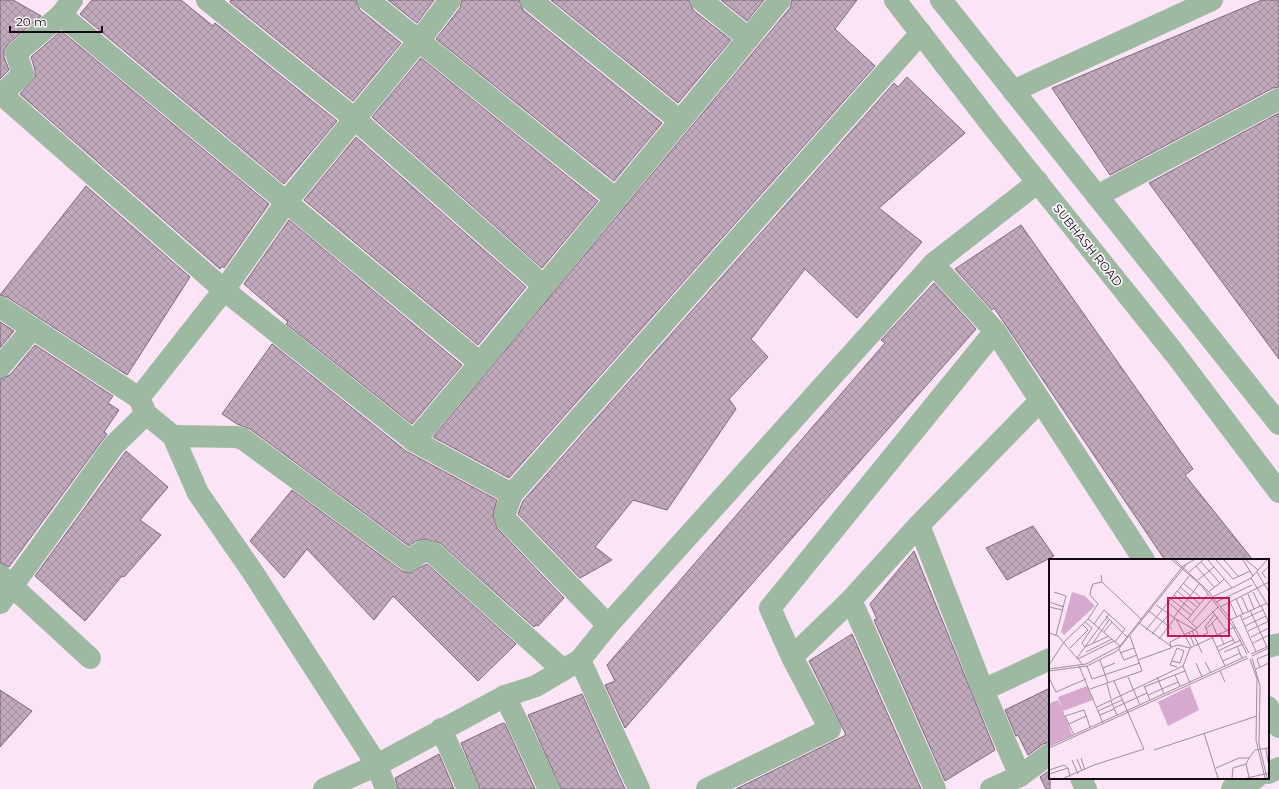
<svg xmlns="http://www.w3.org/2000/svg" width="1279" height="789" font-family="Montserrat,sans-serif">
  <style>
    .building { fill: url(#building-cross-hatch); stroke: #7c6879 }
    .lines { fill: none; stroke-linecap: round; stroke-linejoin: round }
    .minor { stroke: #9db9a1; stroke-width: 22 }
    .tertiary { stroke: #9db9a1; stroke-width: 22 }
    .labels { text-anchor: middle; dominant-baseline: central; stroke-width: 3.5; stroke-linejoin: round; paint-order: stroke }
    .street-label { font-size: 12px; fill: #130b12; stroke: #fcf7fb }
    .inset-road { fill: none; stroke: #9e8d9b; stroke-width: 1 }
    .view { fill: #c2185b; fill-opacity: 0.15; stroke: #c2185b; stroke-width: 2 }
    .inset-edge { fill: none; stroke: #130b12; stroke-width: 2 }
  </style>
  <defs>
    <pattern id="building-cross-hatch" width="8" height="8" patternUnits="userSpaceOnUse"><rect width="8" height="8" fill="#bfa9ba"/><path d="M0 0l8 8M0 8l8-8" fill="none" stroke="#a3909f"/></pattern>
  </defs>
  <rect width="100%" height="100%" fill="#fbe4f6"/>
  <g class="building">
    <path d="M0 0H13L41 16 8 44 4 50V57L9 70 0 79Z"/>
    <path d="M92 0H181L213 26 215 23 337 121 284 184 80 14Z"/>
    <path d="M231 0H356L360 10 401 43 353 101 230 2Z"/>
    <path d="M388 0H434L417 23Z"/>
    <path d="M462 0H519L523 10 662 123 614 181 436 39 460 8Z"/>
    <path d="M551 0H689L693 10 731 40 678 103Z"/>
    <path d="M721 0H764L747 21Z"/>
    <path d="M792 0H857L835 29 875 66 509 478 433 437 790 8Z"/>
    <path d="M1262 0H1279V87L1273 88 1110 175 1052 88Z"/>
    <path d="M61 31 269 204 224 268 222 266 220 269 20 94 35 77V70L31 57Z"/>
    <path d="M421 58 598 201 542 268 372 117Z"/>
    <path d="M907 77 965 133 879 208 922 242 857 318 805 269 751 339 768 357 729 399 736 409 667 510 633 500 595 547 612 560 580 578 518 514 523 501 894 83 898 87Z"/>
    <path d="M1279 113V359L1149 183Z"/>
    <path d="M356 137 526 287 478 345 304 200Z"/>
    <path d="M86 186 190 277 127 375 7 297 0 295Z"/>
    <path d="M289 220 462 365 412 424 286 324 288 322 244 284Z"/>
    <path d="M1021 225 1193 469 1185 475 1253 560H1165L1005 324 994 308 992 310 955 269Z"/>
    <path d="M934 283 976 329 625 728 605 685 615 681 607 665 885 343 881 340Z"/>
    <path d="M0 322 14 331 0 348Z"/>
    <path d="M272 344 406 451 497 500 493 514 497 528 564 598 538 626 536 625 534 627 440 543 424 539 416 541 409 546 250 429 237 424 222 414Z"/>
    <path d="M35 345 113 396 108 403 119 410 104 432 107 434 9 567 0 563V379L10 375Z"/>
    <path d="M126 451 168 487 140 520 161 535 124 577 122 576 85 621 35 576Z"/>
    <path d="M292 490 402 571 409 573 427 564 516 644 478 681 393 596 374 620 307 549 284 578 250 541Z"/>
    <path d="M1033 526 1054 556 1007 580 986 548Z"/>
    <path d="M914 551 995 750 945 781 874 620 877 619 870 604Z"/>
    <path d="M852 634 921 789H736L846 735 809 661Z"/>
    <path d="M1050 688V742L1043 744 1028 755 1018 735 1016 736 1005 710Z"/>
    <path d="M0 690 32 711 0 747Z"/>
    <path d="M582 694 625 789H561L528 715Z"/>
    <path d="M503 723 505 724 535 789H480L461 743Z"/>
    <path d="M439 754 454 789H398L395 778Z"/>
    <path d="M1050 770V789H1046L1040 777Z"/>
  </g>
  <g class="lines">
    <g class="minor">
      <path d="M207 0 355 119 544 286"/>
      <path d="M368 0 616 199"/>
      <path d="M531 0 680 121"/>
      <path d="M701 0 748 38"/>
      <path d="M61 15 480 363"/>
      <path d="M1013 91 1212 0"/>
      <path d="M1 94 224 290 414 441 512 494"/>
      <path d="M0 96 23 74 16 53 61 15 72 0"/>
      <path d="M1097 196 1279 99"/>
      <path d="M933 264 995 331 1144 560"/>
      <path d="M0 307 139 398 146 414 173 436 198 493 252 571 377 765 386 789"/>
      <path d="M0 367 33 328"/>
      <path d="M139 398 224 290 287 201 418 42 450 0"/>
      <path d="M173 436 237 437 243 439 409 561 423 551 432 552 563 670"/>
      <path d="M414 441 480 363 780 0"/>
      <path d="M919 525 983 690 1020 776"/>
      <path d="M0 575 90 658"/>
      <path d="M851 600 935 789"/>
      <path d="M0 603 114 445 146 414"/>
      <path d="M608 625 506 520 505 513 512 494 921 33"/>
      <path d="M1268 647 1279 644"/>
      <path d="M792 657 851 600 919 525 1040 401"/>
      <path d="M580 660 639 789"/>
      <path d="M983 690 1050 659"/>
      <path d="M505 696 549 789"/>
      <path d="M1268 707 1279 727"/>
      <path d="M441 729 468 789"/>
      <path d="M1268 773 1279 768"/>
      <path d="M1081 778 1086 789"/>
      <path d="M324 789 377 765 505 696 536 686 580 660 608 625 933 264 1038 182"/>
      <path d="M707 789 830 729 792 657 770 608 995 331"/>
      <path d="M991 789 1020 776 1050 754"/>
      <path d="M1232 789 1256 778"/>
    </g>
    <g class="tertiary">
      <path d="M895 0 994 128 1175 354 1279 492"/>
      <path d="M941 0 1279 424"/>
    </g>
  </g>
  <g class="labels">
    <g class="street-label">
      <text transform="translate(1088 245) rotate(51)">SUBHASH ROAD</text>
    </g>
  </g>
  <g transform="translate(1049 559)">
    <rect width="220" height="220" fill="#fbe4f6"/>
    <path d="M23 33 36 37 46 47 15 76 12 73ZM38 127 44 141 14 152 23 176 0 186 1 144 9 141 13 149 9 138ZM141 127 150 151 119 167 109 143Z" fill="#d7a9cf"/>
    <path class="inset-road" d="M123 1 152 26 183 66 198 95M126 1 159 32 183 62 200 94M159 1 183 29 202 19M167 1 184 20 201 12M175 1 189 17M194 1 204 17M197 1 209 11M218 1 202 19 220 48M152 3 171 24 175 20M147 7 165 28M140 13 154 1M208 13 220 33M52 16 53 23 92 60M217 19 213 14 220 7M149 21 165 8M134 24 155 41M131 28 151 45M128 32 148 48M5 33 17 37 7 76M159 33 171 24M204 33 211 47M199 35 205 50M125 36 145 53M163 38 183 29M193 38 199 52M122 40 142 56M187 40 194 55M0 43 15 48M119 43 148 69M167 43 203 26M181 43 220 23M107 46 127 60 142 88M212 46 219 62M0 48 14 51M171 48 181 43 188 58M201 51 218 88M100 52 123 70M163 52 177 71M191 56 207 93M57 57 78 78M125 58 150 25M39 60 71 87M127 60 146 71M139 60 159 35M181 61 218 44M193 61 214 51M36 63 43 69 33 84 36 88 60 77M143 63 163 40M90 64 122 87M163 64 168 76M45 65 55 51 76 70 66 83M196 67 217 57M157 70 169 58M178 70 186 84M97 71 141 16M147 71 150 78 159 74 156 68 166 55M143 72 153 94M199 72 220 62M55 73 63 63M0 74 9 77 34 106M140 74 145 86M170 74 175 85M103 75 120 55M163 78 176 107M202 78 220 69M110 80 126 59M44 84 60 61M204 84 220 76M188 87 193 99M122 88 129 86 141 89M168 88 184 81M21 89 39 71 33 65M70 90 75 101 88 96M169 92 192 81M37 93 63 80M175 93 194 85M71 94 85 89M202 95 220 87M203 97 220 89M28 99 60 55M203 99 211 127 210 185 218 219M29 100 65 82M201 100 208 120 207 181 216 219M51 101 59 124M89 101 122 89 121 83 147 70 169 48M123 102 131 104 135 92 128 89 121 106 128 108M174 102 191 94M156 103 162 114M147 104 153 118M0 106 15 83 39 60 49 45 41 36 42 30 44 25 53 23M30 107 54 164M38 107 43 120 91 104M54 109 66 104M211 109 208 100 220 95M0 110 37 105 71 87 134 7 145 1M207 110 220 104M171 112 176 123M126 116 131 127M79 118 91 146M108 118 115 135M37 120 7 133 1 121 0 112 38 107 68 92 137 6M141 124 134 107 141 89 186 68M58 125 62 140M95 127 101 141M95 128 136 112M41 130 93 112 81 77M99 136 129 123M62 142 68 156M48 148 134 107M65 149 98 134M49 152 73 141M51 156 65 150M20 165 37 157M155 174 169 219M25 176 16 157 35 151 41 168M0 187 198 97M0 189 199 99M217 190 219 203M105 191 208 157M32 199 36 211M28 200 33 212M23 201 29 215M167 209 190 199H200L206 191 220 189M0 211 15 206 19 209M0 215 19 209 21 218M200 218 197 205 200 199M15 219 45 206 95 190 65 122M183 219 184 209 197 205M198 219 220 214"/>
    <path class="view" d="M119 39H180V77H119Z"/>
    <rect width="220" height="220" class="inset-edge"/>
  </g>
  <path d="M10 26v6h92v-6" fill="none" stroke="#130b12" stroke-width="2"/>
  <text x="16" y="26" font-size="12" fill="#130b12" stroke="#fcf7fb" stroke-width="3" paint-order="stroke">20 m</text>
</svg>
